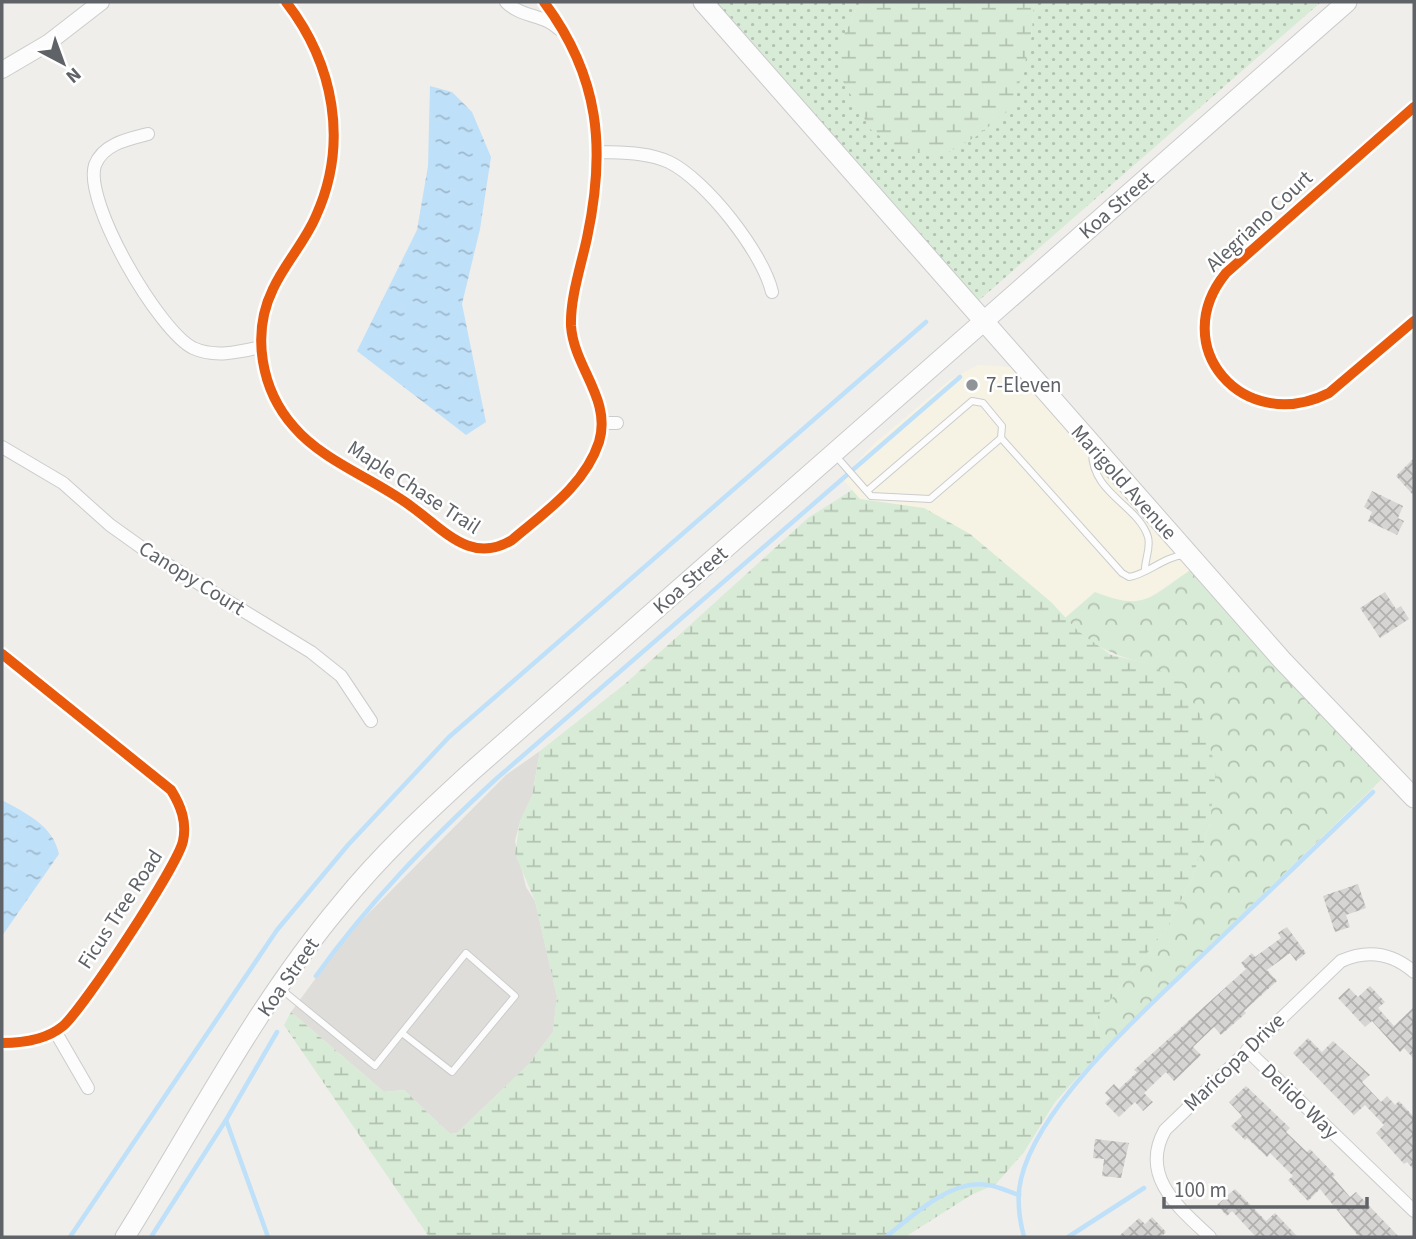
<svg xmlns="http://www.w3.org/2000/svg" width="1416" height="1239" font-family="'Source Sans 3',sans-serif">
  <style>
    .commercial { fill: #f7f3e4 }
    .industrial { fill: #dfddda }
    .grass { fill: url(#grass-dots) }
    .forest { fill: url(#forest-crowns) }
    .wetland { fill: url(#wetland-marsh) }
    .water { fill: url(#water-ripples) }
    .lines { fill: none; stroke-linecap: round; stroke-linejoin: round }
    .stream { stroke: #bfe0f9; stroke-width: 4.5 }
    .building { fill: url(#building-cross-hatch) }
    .service-casing { stroke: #cbcccc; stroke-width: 8 }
    .minor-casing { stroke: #cbcccc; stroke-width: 14 }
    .tertiary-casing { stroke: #cbcccc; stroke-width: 18 }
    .secondary-casing { stroke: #cacacb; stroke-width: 21 }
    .service { stroke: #fdfcfc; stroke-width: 6 }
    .minor { stroke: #fdfcfc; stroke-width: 12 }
    .tertiary { stroke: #fdfcfc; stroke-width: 16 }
    .secondary { stroke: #fdfcfc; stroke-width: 19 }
    .cycleway-casing { stroke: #fff; stroke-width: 15 }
    .cycleway { stroke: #e8590c; stroke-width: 10 }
    .poi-dot { fill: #919496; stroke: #fff; stroke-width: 2.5 }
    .labels { text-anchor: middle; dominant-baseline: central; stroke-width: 5; stroke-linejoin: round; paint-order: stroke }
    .street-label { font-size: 21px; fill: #5f6368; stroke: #fff }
    .poi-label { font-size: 21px; fill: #5f6368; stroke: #fff; text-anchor: start }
  </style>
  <defs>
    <pattern id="grass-dots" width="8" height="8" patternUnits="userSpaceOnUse" patternTransform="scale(1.75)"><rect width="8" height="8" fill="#d8ebd6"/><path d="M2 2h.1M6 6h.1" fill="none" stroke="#b2c2b1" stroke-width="1.8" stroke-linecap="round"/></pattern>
    <pattern id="forest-crowns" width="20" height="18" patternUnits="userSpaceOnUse" patternTransform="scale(1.75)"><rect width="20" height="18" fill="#d8ebd6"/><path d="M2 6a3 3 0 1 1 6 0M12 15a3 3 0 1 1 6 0" fill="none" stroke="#b2c2b1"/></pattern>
    <pattern id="wetland-marsh" width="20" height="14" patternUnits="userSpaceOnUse" patternTransform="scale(1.75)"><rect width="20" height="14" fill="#d8ebd6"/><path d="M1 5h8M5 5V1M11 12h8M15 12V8" fill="none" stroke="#b2c2b1"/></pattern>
    <pattern id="water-ripples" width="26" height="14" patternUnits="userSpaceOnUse" patternTransform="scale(1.75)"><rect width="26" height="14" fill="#bfe0f9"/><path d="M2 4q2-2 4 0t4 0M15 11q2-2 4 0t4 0" fill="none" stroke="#9eb9cd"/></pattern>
    <pattern id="building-cross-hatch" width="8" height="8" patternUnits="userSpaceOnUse" patternTransform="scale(1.75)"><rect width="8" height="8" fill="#d6d5d3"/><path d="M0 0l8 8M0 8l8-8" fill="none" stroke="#b1b0af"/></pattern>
  </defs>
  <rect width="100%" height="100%" fill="#efeeea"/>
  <path class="commercial" d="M978 365 1012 367 1192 569 1141 603 1117 601 1095 593 1065 618 970 534 890 503 860 499 842 478 875 443 950 380Z"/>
  <path class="industrial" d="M540 751 532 796 520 822 515 841 526 887 535 901 557 996 553 1032 529 1064 457 1133 450 1134 404 1090 384 1092 291 1012 348 934 506 775Z"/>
  <path class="grass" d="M713 2H860L840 43 1031 40 1034 2H1321L976 303Z"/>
  <path class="forest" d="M1192 569 1384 777 1104 1048 1094 1021 1166 929 1192 879 1210 823 1146 663C1111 655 1090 645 1065 618L1095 592C1146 612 1150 597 1192 569Z"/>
  <g class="wetland">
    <path d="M860 2H1034L1031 40 1013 107 977 136 947 153H904L871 130 841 78 840 43Z"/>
    <path d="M852 490 860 499 924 508 970 534 1051 602 1078 631 1111 655 1146 663 1182 683 1202 718 1216 769 1210 823 1192 879 1166 929 1094 1021 1104 1048 1055 1102 1024 1152 996 1184 971 1195 905 1237H429L284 1025 291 1012 384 1092 404 1090 450 1134 457 1133 529 1064 553 1032 557 996 535 901 515 854 520 821 532 796 540 751 625 684 808 518Z"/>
  </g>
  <g class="water">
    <path d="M430 86 452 92 472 112 491 157 480 229 462 304 486 422 466 435 357 351 417 230 428 166Z"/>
    <path d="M2 800C25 813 53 825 59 854L2 936Z"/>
  </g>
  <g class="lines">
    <g class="stream">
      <path d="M316 976C368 903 430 840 496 779L960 377"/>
      <path d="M226 1120 268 1237"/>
      <path d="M70 1237 277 930 348 845 449 737 926 322"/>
      <path d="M151 1237 226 1120 277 1032"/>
      <path d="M886 1237C912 1216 951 1179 987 1185 998 1186 1009 1192 1019 1195"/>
      <path d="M1024 1237C1019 1218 1016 1199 1021 1179 1039 1101 1154 1002 1211 947 1265 895 1319 844 1373 792"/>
      <path d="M1068 1237 1144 1188"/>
    </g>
  </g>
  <g class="building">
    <path d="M1414 458V496L1396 476Z"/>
    <path d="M1372 491 1403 506 1398 518 1404 521 1397 535 1368 521 1372 512 1364 507Z"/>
    <path d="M1385 592 1396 609 1401 606 1409 619 1380 638 1360 608Z"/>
    <path d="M1358 884 1366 908 1346 915 1350 927 1335 932 1323 896Z"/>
    <path d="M1287 927 1306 953 1296 961 1290 953 1267 970 1277 981 1244 1011 1246 1013 1221 1035 1214 1027 1193 1047 1201 1055 1174 1081 1166 1072 1144 1093 1153 1102 1143 1111 1135 1102 1119 1117 1105 1103 1110 1098 1105 1093 1114 1084 1119 1089 1137 1072 1134 1070 1246 969 1241 963 1252 953 1255 957 1281 938 1278 933Z"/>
    <path d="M1370 986 1385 1002 1378 1008 1394 1026 1414 1007V1059L1404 1048 1400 1052 1372 1021 1365 1027 1338 998 1349 988 1358 997Z"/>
    <path d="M1308 1038 1322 1052 1333 1041 1370 1075 1362 1082 1381 1102 1387 1096 1395 1105 1399 1101 1414 1117V1170L1407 1162 1404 1164 1376 1133 1384 1125 1365 1105 1354 1115 1293 1053Z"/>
    <path d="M1246 1086 1290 1128 1286 1132 1307 1152 1310 1149 1335 1175 1333 1177 1350 1197 1356 1192 1399 1237H1359L1320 1189 1308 1201 1288 1180 1293 1176 1270 1153 1267 1157 1247 1138 1245 1140 1231 1126 1242 1116 1229 1102Z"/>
    <path d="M1095 1139 1129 1143 1121 1178 1102 1176 1104 1159 1093 1158Z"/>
    <path d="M1235 1189 1266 1221 1275 1213 1298 1237H1256L1232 1211 1227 1216 1217 1205Z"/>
    <path d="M1152 1217 1166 1232 1161 1237H1118L1139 1218 1145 1224Z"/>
  </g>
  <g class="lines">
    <defs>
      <g id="service">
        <path d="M1092 452C1092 494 1138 505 1148 537 1151 548 1145 559 1145 569"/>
        <path d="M835 455 871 496 930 499 1001 438 1122 573 1129 577C1148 574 1163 557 1184 555"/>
        <path d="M867 491 972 401 983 403 1002 426 1001 438"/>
        <path d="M281 989 375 1066 466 953 515 996 452 1072 402 1033"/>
      </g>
      <g id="minor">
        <path d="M286 2C334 64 349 143 316 216 305 242 285 263 273 289 251 334 261 390 294 427 324 462 375 479 412 507 444 530 471 565 512 540 545 512 585 485 599 442 612 399 574 368 571 326 570 298 581 266 587 238 606 149 600 77 544 2"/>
        <path d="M506 2C522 18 544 14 559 29"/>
        <path d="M1414 107 1226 273C1166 346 1243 436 1329 393L1414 321"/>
        <path d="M148 134C128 139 103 144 95 165 83 202 159 331 193 348 215 358 239 352 261 347"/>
        <path d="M599 152C623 153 647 152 669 162 706 180 763 253 772 292"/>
        <path d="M602 423H617"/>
        <path d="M2 447 63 483 110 525 152 555 311 652 341 676 371 721"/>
        <path d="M2 654 171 790C181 806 187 822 183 841 178 865 83 1009 63 1026 46 1040 23 1043 2 1043"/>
        <path d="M55 1031 88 1088"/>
        <path d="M1247 1050 1414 1211"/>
        <path d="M1210 1237C1179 1208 1139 1176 1165 1130L1341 961C1368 949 1392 953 1414 972"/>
      </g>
      <path id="tertiary" d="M2 70 48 43 101 2"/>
      <g id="secondary">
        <path d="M703 2 1282 660 1414 798"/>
        <path d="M125 1237C195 1125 256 1005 342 903 381 855 426 813 472 771L1347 2"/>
      </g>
    </defs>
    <use href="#service" class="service-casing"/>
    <use href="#minor" class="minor-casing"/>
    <use href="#tertiary" class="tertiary-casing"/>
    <use href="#secondary" class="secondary-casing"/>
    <use href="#service" class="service"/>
    <use href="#minor" class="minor"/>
    <use href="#tertiary" class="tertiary"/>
    <use href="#secondary" class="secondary"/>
    <defs>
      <g id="cycleway">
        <path d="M286 2C334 64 349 143 316 216 305 242 285 263 273 289 251 334 261 390 294 427 324 462 375 479 412 507 444 530 471 565 512 540 545 512 585 485 599 442 612 399 574 368 571 326 570 298 581 266 587 238 606 149 600 77 544 2"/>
        <path d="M1414 107 1226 273C1166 346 1243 436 1329 393L1414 321"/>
        <path d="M2 654 171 790C181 806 187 822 183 841 178 865 83 1009 63 1026 46 1040 23 1043 2 1043"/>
      </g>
    </defs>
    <use href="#cycleway" class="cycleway-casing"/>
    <use href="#cycleway" class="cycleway"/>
  </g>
  <circle class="poi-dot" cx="972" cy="385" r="7"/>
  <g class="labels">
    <g class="street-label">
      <text transform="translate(1116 205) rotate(-41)">Koa Street</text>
      <text transform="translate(1259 221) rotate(-43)">Alegriano Court</text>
      <text transform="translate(1124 482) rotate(48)">Marigold Avenue</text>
      <text transform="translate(414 487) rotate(33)">Maple Chase Trail</text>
      <text transform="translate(192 578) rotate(32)">Canopy Court</text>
      <text transform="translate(690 580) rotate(-41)">Koa Street</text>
      <text transform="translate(120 909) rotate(-57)">Ficus Tree Road</text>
      <text transform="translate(288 977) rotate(-55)">Koa Street</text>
      <text transform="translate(1234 1062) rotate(-44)">Maricopa Drive</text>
      <text transform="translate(1300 1101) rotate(44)">Delido Way</text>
    </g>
    <g class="poi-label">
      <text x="986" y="385">7-Eleven</text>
    </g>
  </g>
  <rect width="1416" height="1239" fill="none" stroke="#5f6368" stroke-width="7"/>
  <g transform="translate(63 63) rotate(139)" stroke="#ffffff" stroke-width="5" paint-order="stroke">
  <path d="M0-5L12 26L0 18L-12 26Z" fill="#5f6368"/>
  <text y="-10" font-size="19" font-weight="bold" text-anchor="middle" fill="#5f6368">N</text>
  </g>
  <path d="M1164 1197v10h203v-10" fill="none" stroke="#5f6368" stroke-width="3.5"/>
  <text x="1174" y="1197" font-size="21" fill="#5f6368" stroke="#ffffff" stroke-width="5" paint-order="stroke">100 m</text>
</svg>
